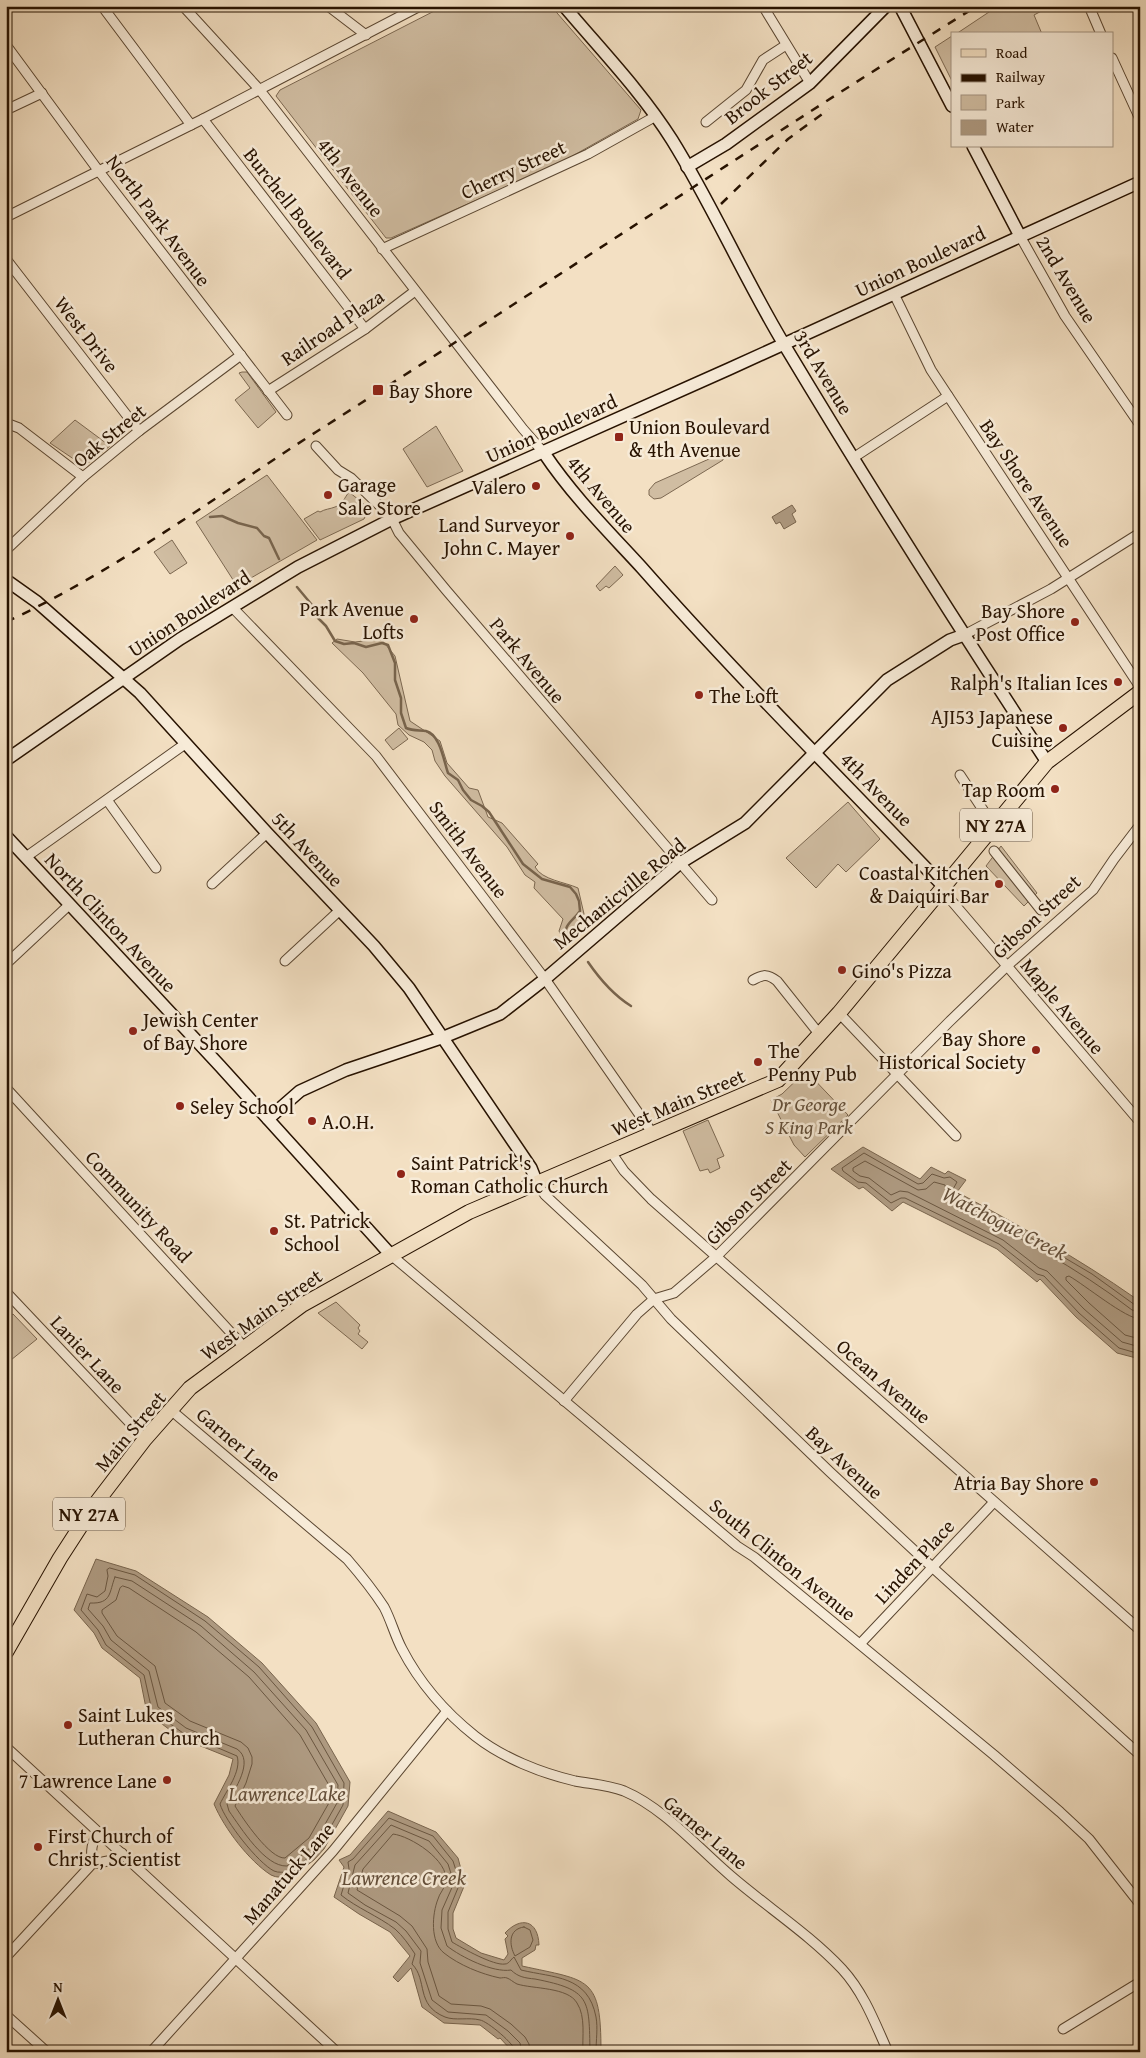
<svg xmlns="http://www.w3.org/2000/svg" width="1146" height="2058" font-family="'Gentium Book Plus',serif">
  <style>
    .green { fill: #d0bda2; stroke: #7c6851 }
    .water { fill: #ae9a81; stroke: #78644d }
    .lines { fill: none; stroke-linecap: round; stroke-linejoin: round }
    .shore { stroke: #6a5640; stroke-width: 1 }
    .stream { stroke: #78644d; stroke-width: 2.5 }
    .street-casing { stroke: #5a4631; stroke-width: 11 }
    .secondary-casing { stroke: #271200; stroke-width: 14 }
    .primary-casing { stroke: #271200; stroke-width: 16 }
    .street { stroke: #f7ebd8; stroke-width: 9 }
    .secondary { stroke: #f7ebd8; stroke-width: 11 }
    .primary { stroke: #f3e0c3; stroke-width: 14 }
    .rail { stroke: #271200; stroke-width: 2.5; stroke-dasharray: 9 9; stroke-linecap: butt }
    .poi-dot { fill: #8f2418; stroke: #f7ebd8; stroke-width: 2 }
    .labels { text-anchor: middle; dominant-baseline: central; stroke-width: 5; stroke-linejoin: round; paint-order: stroke }
    .shield { fill: #f7ebd8; stroke: #655341; stroke-width: 1 }
    .shield-label { font-size: 19px; font-weight: bold; fill: #271200 }
    .street-label { font-size: 20px; fill: #271200; stroke: #f7ebd8 }
    .poi-label { font-size: 20px; fill: #271200; stroke: #f7ebd8; text-anchor: start }
    .park-label { font-size: 20px; font-style: italic; fill: #624e39; stroke: #f7ebd8 }
    .water-label { font-size: 21px; font-style: italic; fill: #644f3a; stroke: #f7ebd8 }
  </style>
  <rect width="100%" height="100%" fill="#f3e0c3"/>
  <filter id="stains"><feTurbulence type="fractalNoise" baseFrequency=".004" numOctaves="4"/><feColorMatrix values="0 0 0 0 .2 0 0 0 0 .09 0 0 0 0 .02 0 0 0 .5 -.17"/></filter>
  <radialGradient id="worn" r=".72"><stop offset=".6" stop-color="#630" stop-opacity="0"/><stop offset="1" stop-color="#630" stop-opacity=".3"/></radialGradient>
  <g class="green">
    <path d="M444 6H551L641 110 638 119 560 163 391 238H386L276 96 280 90Z"/>
    <path d="M998 6H1051L1034 15 1042 34H956Z"/>
    <path d="M952 36V81L935 47Z"/>
    <path d="M242 372H247L276 412 258 428 235 400 250 388 239 373Z"/>
    <path d="M75 420 110 446 84 466 50 443Z"/>
    <path d="M436 426 463 471 427 487 403 449Z"/>
    <path d="M718 455 724 457 723 460 661 498 654 499 649 495V490L655 483Z"/>
    <path d="M267 475 317 540 237 586 196 522Z"/>
    <path d="M349 492 364 504 366 515 364 519 320 540 304 519 318 511 320 512C325 509 330 509 335 507 342 505 345 497 349 492Z"/>
    <path d="M172 540 187 563 170 574 154 552Z"/>
    <path d="M615 566 623 575 609 588 606 586 600 591 596 586Z"/>
    <path d="M337 639 355 642 381 639 395 656 410 721 440 741 447 763 469 788 478 790 488 817 502 823 538 864 535 867C542 880 565 882 578 888L584 914 567 947 559 931 563 919 534 888 535 882 525 875 507 847 445 776 435 761 432 750 424 742 409 735 398 725 396 714 363 673 332 643Z"/>
    <path d="M399 728 408 739 393 750 385 740Z"/>
    <path d="M848 802 880 839 846 872 838 864 816 888 786 858Z"/>
    <path d="M1001 846 1037 893 1024 906 986 866Z"/>
    <path d="M806 1071 848 1115 805 1157 794 1145 771 1100 782 1094Z"/>
    <path d="M708 1120 724 1156 717 1159 720 1168 710 1173 708 1169 700 1171 683 1131Z"/>
    <path d="M336 1302 360 1325 358 1328 360 1331 358 1334 368 1342 362 1349 318 1313Z"/>
    <path d="M13 1314 37 1339 6 1364V1318Z"/>
  </g>
  <g class="water">
    <path d="M792 505 796 511 792 514 796 522 784 529 780 522 776 524 772 517Z"/>
    <path d="M863 1147 920 1179 931 1167 945 1174 948 1171 966 1180 957 1192C1018 1225 1078 1258 1135 1298L1140 1303V1359L1117 1353 1076 1317 1040 1279 1037 1282 997 1249 903 1202 892 1211 863 1187 859 1189 831 1169Z"/>
    <path d="M96 1559 136 1571 208 1617 262 1663 316 1723 350 1782 348 1806 324 1849 314 1860 290 1878C284 1877 276 1878 271 1875 249 1861 224 1828 214 1804L229 1775 233 1759 181 1738 147 1713 140 1678 102 1648 94 1633 74 1610Z"/>
    <path d="M388 1811 436 1832 458 1858 465 1884 453 1913V1929L456 1938 481 1953 504 1960 508 1954 505 1939 508 1936 505 1933C521 1916 538 1920 539 1945H536L535 1950 522 1958V1966C590 1981 601 1976 601 2052H513L500 2038 498 2039 480 2025 444 2023 422 2007 411 1968 398 1982 393 1977 410 1956 390 1932 359 1914 334 1897 344 1867 339 1860 350 1855Z"/>
  </g>
  <g class="lines">
    <g class="shore">
      <path d="M1140 1306 1135 1305 1092 1274 1028 1236 955 1197 952 1191 957 1182 950 1177 944 1178 932 1174 923 1183 918 1184 864 1153 842 1168 843 1171 858 1182 866 1183 891 1203 901 1198H905L999 1244 1037 1274 1044 1276 1079 1313 1119 1348 1140 1354"/>
      <path d="M1140 1312 1132 1310C1077 1267 1014 1235 952 1202L947 1196 945 1185 934 1182 926 1189 918 1190 865 1161 853 1168V1171L860 1176 869 1178 891 1195 900 1191 908 1192 1003 1240 1039 1268 1047 1271 1084 1309 1122 1342 1140 1347"/>
      <path d="M1140 1319C1126 1319 1085 1285 1069 1276L1066 1277V1280L1089 1303 1125 1335 1140 1339"/>
      <path d="M110 1568 135 1575 205 1621 259 1667 312 1727 344 1783 343 1805 320 1846 311 1856 289 1872C285 1872 278 1873 274 1871 258 1863 225 1821 220 1804 226 1791 242 1771 237 1756L183 1733 152 1711 144 1675 106 1645 98 1630 81 1610 87 1594 97 1597 105 1591 108 1576 107 1570Z"/>
      <path d="M115 1577 132 1581 201 1626 254 1672 306 1730 338 1785 337 1803 315 1842 306 1852 287 1866C265 1867 241 1828 229 1811L227 1804C234 1790 255 1761 237 1749L186 1728 158 1707 149 1671 111 1640 103 1626 88 1609 90 1603C112 1604 109 1592 115 1577Z"/>
      <path d="M123 1586 129 1588 196 1632 249 1677 300 1735 330 1787V1801L309 1838 285 1858C270 1859 243 1819 235 1806L246 1783 252 1764V1757L248 1748 241 1742 190 1721 165 1703 155 1666 117 1636 102 1613V1610L116 1600 120 1588Z"/>
      <path d="M524 1927 530 1930 533 1940 530 1947 515 1956C509 1945 508 1929 524 1927Z"/>
      <path d="M516 2052C515 2044 487 2021 480 2020 469 2017 455 2021 445 2017 415 2005 428 1980 412 1964L415 1954C409 1945 403 1936 395 1929 378 1916 357 1908 341 1895L349 1869 348 1862 353 1859 389 1818 433 1836 453 1861 460 1883 448 1912V1929L452 1942C462 1948 494 1966 505 1964 509 1964 511 1959 514 1957L521 1970C554 1978 588 1975 596 2017 598 2028 596 2040 596 2052"/>
      <path d="M522 2052 520 2043 508 2031 486 2015 448 2012 432 2000 420 1963 421 1951 406 1931 396 1922 365 1905 348 1893 355 1865 391 1825 429 1841 448 1864 454 1883 442 1910 441 1928 447 1946C461 1957 493 1973 511 1970 518 1977 525 1978 535 1979 591 1990 589 1999 590 2052"/>
      <path d="M530 2052 529 2044 525 2037 511 2024 490 2009 481 2006 451 2004 439 1996 428 1962 427 1949 412 1926 400 1916 357 1890 363 1869 393 1834C410 1836 449 1860 446 1882 445 1888 439 1894 438 1899 432 1914 430 1942 444 1953 459 1965 481 1974 500 1978 502 1978 505 1977 507 1978 510 1979 513 1982 517 1984 533 1989 568 1987 577 2003 586 2017 582 2037 583 2052"/>
    </g>
    <g class="stream">
      <path d="M210 517 222 516 238 523 257 528 264 536 269 538 279 559"/>
      <path d="M297 587 312 605 318 618 326 626 335 641 344 644 354 643 366 647 382 643 388 645 395 663V680L401 698V713L406 728C413 731 419 730 426 731 440 734 444 762 448 773L458 780 463 790 471 800 482 806 489 812 523 864 542 879 570 887 576 894 579 901 580 911C572 923 558 926 572 942"/>
      <path d="M588 962C599 978 615 996 631 1006"/>
    </g>
    <defs>
      <g id="street">
        <path d="M102 6 191 125"/>
        <path d="M183 6 259 89 523 429 544 453"/>
        <path d="M328 6 366 35"/>
        <path d="M763 6 810 83"/>
        <path d="M1089 6 1101 34"/>
        <path d="M6 45 98 170 287 415"/>
        <path d="M1112 58 1140 119"/>
        <path d="M6 110 42 93"/>
        <path d="M203 119 365 329"/>
        <path d="M706 122 746 90 763 60 786 45"/>
        <path d="M6 217 203 119 420 6"/>
        <path d="M1020 236 1065 316 1140 425"/>
        <path d="M382 249 588 154 656 116"/>
        <path d="M6 259 139 431"/>
        <path d="M894 294 931 370 1140 687"/>
        <path d="M268 391 365 329 415 291"/>
        <path d="M6 423 19 428 83 477"/>
        <path d="M316 446 338 470 351 478 381 507 392 519 399 533 446 590 712 900"/>
        <path d="M853 458 948 396"/>
        <path d="M6 550 83 477 139 431 241 355"/>
        <path d="M232 607 376 756 545 979 653 1134"/>
        <path d="M964 635 1051 589 1140 533"/>
        <path d="M960 775 989 819"/>
        <path d="M107 800 156 868"/>
        <path d="M994 851 1041 910"/>
        <path d="M26 857 185 744"/>
        <path d="M212 884 267 833"/>
        <path d="M944 887 950 899 1140 1122"/>
        <path d="M285 961 340 910"/>
        <path d="M6 964 69 905"/>
        <path d="M753 980C763 974 768 974 777 981L820 1035"/>
        <path d="M839 1013 956 1136"/>
        <path d="M6 1088 245 1348"/>
        <path d="M611 1152 624 1171 651 1199 1140 1630"/>
        <path d="M537 1183 545 1195 642 1285 671 1319 830 1472 932 1567 1140 1755"/>
        <path d="M391 1255 737 1546 754 1557 994 1755 1060 1812 1089 1839 1140 1904"/>
        <path d="M6 1292 145 1439"/>
        <path d="M564 1401 637 1314 654 1299 674 1293 716 1257 949 1022 1007 966 1093 890 1114 859 1140 825"/>
        <path d="M172 1411 347 1559C360 1574 373 1590 384 1607 391 1620 395 1636 402 1649 419 1682 446 1713 475 1736 503 1758 541 1773 575 1781 591 1784 608 1785 624 1791 664 1808 698 1848 731 1876 767 1907 809 1934 842 1969 864 1993 875 2023 888 2052"/>
        <path d="M860 1644 994 1502"/>
        <path d="M6 1747 337 2052"/>
        <path d="M92 1864C91 1851 91 1842 99 1832"/>
        <path d="M6 1957 92 1864 113 1860 122 1853"/>
        <path d="M6 2015 47 2052"/>
        <path d="M1063 2029 1140 1982"/>
        <path d="M151 2052 333 1851 447 1711"/>
      </g>
      <g id="secondary">
        <path d="M564 6C601 50 641 91 672 140 713 206 744 278 785 346 869 486 957 625 1047 762"/>
        <path d="M900 6 952 106"/>
        <path d="M973 146 1020 236"/>
        <path d="M687 167 726 144 810 83 886 6"/>
        <path d="M544 453C572 495 608 531 642 568 739 678 843 781 944 887"/>
        <path d="M6 580 37 602 140 693 267 833 374 946 409 988 531 1168 537 1183"/>
        <path d="M6 760 180 639 298 567 392 519 729 369 1140 182"/>
        <path d="M6 836 220 1066 391 1255"/>
        <path d="M268 1119 300 1091 346 1070 444 1037 500 1014 545 979 680 863 745 823 887 680 950 640 964 635"/>
      </g>
      <path id="primary" d="M6 1652 60 1558 93 1507 145 1439 190 1388 302 1305 469 1212 778 1080 839 1013 1047 762 1140 692"/>
    </defs>
    <use href="#street" class="street-casing"/>
    <use href="#secondary" class="secondary-casing"/>
    <use href="#primary" class="primary-casing"/>
    <use href="#street" class="street"/>
    <use href="#secondary" class="secondary"/>
    <use href="#primary" class="primary"/>
    <g class="rail">
      <path d="M721 204 788 139 829 109"/>
      <path d="M6 622C116 571 215 497 316 432 537 291 755 144 977 6"/>
    </g>
  </g>
  <g class="poi-dot">
    <rect x="372" y="384" width="12" height="12" rx="2.5"/>
    <rect x="614" y="432" width="10" height="10" rx="2.5"/>
    <circle cx="536" cy="486" r="5"/>
    <circle cx="328" cy="495" r="5"/>
    <circle cx="570" cy="536" r="5"/>
    <circle cx="414" cy="619" r="5"/>
    <circle cx="1075" cy="622" r="5"/>
    <circle cx="1118" cy="682" r="5"/>
    <circle cx="699" cy="695" r="5"/>
    <circle cx="1063" cy="728" r="5"/>
    <circle cx="1055" cy="789" r="5"/>
    <circle cx="999" cy="884" r="5"/>
    <circle cx="842" cy="970" r="5"/>
    <circle cx="133" cy="1031" r="5"/>
    <circle cx="1036" cy="1050" r="5"/>
    <circle cx="758" cy="1062" r="5"/>
    <circle cx="180" cy="1106" r="5"/>
    <circle cx="312" cy="1121" r="5"/>
    <circle cx="401" cy="1174" r="5"/>
    <circle cx="274" cy="1231" r="5"/>
    <circle cx="1094" cy="1482" r="5"/>
    <circle cx="68" cy="1725" r="5"/>
    <circle cx="167" cy="1780" r="5"/>
    <circle cx="38" cy="1847" r="5"/>
  </g>
  <g class="labels">
    <g class="shield">
      <rect x="960" y="808.5" width="72" height="33" rx="4"/>
      <rect x="53" y="1497.5" width="72" height="33" rx="4"/>
    </g>
    <g class="shield-label">
      <text x="996" y="825">NY 27A</text>
      <text x="89" y="1514">NY 27A</text>
    </g>
    <g class="street-label">
      <text transform="translate(768 87) rotate(-38)">Brook Street</text>
      <text transform="translate(513 169) rotate(-25)">Cherry Street</text>
      <text transform="translate(351 177) rotate(52)">4th Avenue</text>
      <text transform="translate(298 213) rotate(52)">Burchell Boulevard</text>
      <text transform="translate(159 220) rotate(53)">North Park Avenue</text>
      <text transform="translate(920 261) rotate(-25)">Union Boulevard</text>
      <text transform="translate(1067 279) rotate(59)">2nd Avenue</text>
      <text transform="translate(332 327) rotate(-34)">Railroad Plaza</text>
      <text transform="translate(87 334) rotate(52)">West Drive</text>
      <text transform="translate(824 372) rotate(59)">3rd Avenue</text>
      <text transform="translate(551 428) rotate(-24)">Union Boulevard</text>
      <text transform="translate(109 435) rotate(-39)">Oak Street</text>
      <text transform="translate(1027 483) rotate(56)">Bay Shore Avenue</text>
      <text transform="translate(602 494) rotate(50)">4th Avenue</text>
      <text transform="translate(189 613) rotate(-33)">Union Boulevard</text>
      <text transform="translate(528 660) rotate(50)">Park Avenue</text>
      <text transform="translate(877 789) rotate(46)">4th Avenue</text>
      <text transform="translate(308 849) rotate(47)">5th Avenue</text>
      <text transform="translate(469 849) rotate(53)">Smith Avenue</text>
      <text transform="translate(619 893) rotate(-39)">Mechanicville Road</text>
      <text transform="translate(1036 916) rotate(-43)">Gibson Street</text>
      <text transform="translate(111 922) rotate(47)">North Clinton Avenue</text>
      <text transform="translate(1063 1006) rotate(50)">Maple Avenue</text>
      <text transform="translate(678 1102) rotate(-23)">West Main Street</text>
      <text transform="translate(748 1201) rotate(-45)">Gibson Street</text>
      <text transform="translate(139 1206) rotate(47)">Community Road</text>
      <text transform="translate(261 1314) rotate(-35)">West Main Street</text>
      <text transform="translate(88 1354) rotate(47)">Lanier Lane</text>
      <text transform="translate(884 1381) rotate(41)">Ocean Avenue</text>
      <text transform="translate(130 1431) rotate(-50)">Main Street</text>
      <text transform="translate(239 1444) rotate(40)">Garner Lane</text>
      <text transform="translate(845 1462) rotate(43)">Bay Avenue</text>
      <text transform="translate(783 1559) rotate(39)">South Clinton Avenue</text>
      <text transform="translate(914 1561) rotate(-47)">Linden Place</text>
      <text transform="translate(706 1832) rotate(40)">Garner Lane</text>
      <text transform="translate(288 1873) rotate(-49)">Manatuck Lane</text>
    </g>
    <g class="poi-label">
      <text x="389" y="390">Bay Shore</text>
      <text x="629" y="426">Union Boulevard<tspan x="629" dy="23">&amp; 4th Avenue</tspan></text>
      <text x="338" y="484">Garage<tspan x="338" dy="23">Sale Store</tspan></text>
      <text x="526" y="486" text-anchor="end">Valero</text>
      <text x="560" y="524" text-anchor="end">Land Surveyor<tspan x="560" dy="23">John C. Mayer</tspan></text>
      <text x="404" y="608" text-anchor="end">Park Avenue<tspan x="404" dy="23">Lofts</tspan></text>
      <text x="1065" y="610" text-anchor="end">Bay Shore<tspan x="1065" dy="23">Post Office</tspan></text>
      <text x="1108" y="682" text-anchor="end">Ralph's Italian Ices</text>
      <text x="709" y="695">The Loft</text>
      <text x="1053" y="716" text-anchor="end">AJI53 Japanese<tspan x="1053" dy="23">Cuisine</tspan></text>
      <text x="1045" y="789" text-anchor="end">Tap Room</text>
      <text x="989" y="872" text-anchor="end">Coastal Kitchen<tspan x="989" dy="23">&amp; Daiquiri Bar</tspan></text>
      <text x="852" y="970">Gino's Pizza</text>
      <text x="143" y="1019">Jewish Center<tspan x="143" dy="23">of Bay Shore</tspan></text>
      <text x="1026" y="1038" text-anchor="end">Bay Shore<tspan x="1026" dy="23">Historical Society</tspan></text>
      <text x="768" y="1050">The<tspan x="768" dy="23">Penny Pub</tspan></text>
      <text x="190" y="1106">Seley School</text>
      <text x="322" y="1121">A.O.H.</text>
      <text x="411" y="1162">Saint Patrick's<tspan x="411" dy="23">Roman Catholic Church</tspan></text>
      <text x="284" y="1220">St. Patrick<tspan x="284" dy="23">School</tspan></text>
      <text x="1084" y="1482" text-anchor="end">Atria Bay Shore</text>
      <text x="78" y="1714">Saint Lukes<tspan x="78" dy="23">Lutheran Church</tspan></text>
      <text x="157" y="1780" text-anchor="end">7 Lawrence Lane</text>
      <text x="48" y="1835">First Church of<tspan x="48" dy="23">Christ, Scientist</tspan></text>
    </g>
    <g class="park-label">
      <text x="809" y="1103">Dr George<tspan x="809" dy="23">S King Park</tspan></text>
    </g>
    <g class="water-label">
      <text transform="translate(1005 1223) rotate(27)">Watchogue Creek</text>
      <text x="287" y="1793">Lawrence Lake</text>
      <text x="404" y="1877">Lawrence Creek</text>
    </g>
  </g>
  <rect width="1146" height="2058" fill="none" stroke="#f3e0c3" stroke-width="25"/>
  <rect x="8" y="8" width="1131" height="2043" fill="none" stroke="#271200" stroke-width="2.5"/>
  <rect x="12" y="12" width="1121" height="2033" fill="none" stroke="#271200"/>
  <rect x="951" y="32" width="162" height="115" fill="#f7ebd8" stroke="#a49482"/>
  <rect x="961" y="49" width="25" height="8" fill="#f3e0c3" stroke="#a49482"/>
  <text x="996" y="58" font-size="15" fill="#271200">Road</text>
  <rect x="961" y="74" width="25" height="8" fill="#271200" stroke="#a49482"/>
  <text x="996" y="82" font-size="15" fill="#271200">Railway</text>
  <rect x="961" y="95" width="25" height="15" fill="#d0bda2" stroke="#a49482"/>
  <text x="996" y="108" font-size="15" fill="#271200">Park</text>
  <rect x="961" y="120" width="25" height="15" fill="#ae9a81" stroke="#a49482"/>
  <text x="996" y="132" font-size="15" fill="#271200">Water</text>
  <g transform="translate(58 2000)" stroke="#f7ebd8" stroke-width="4" paint-order="stroke">
  <path d="M0-4L9 19L0 12L-9 19Z" fill="#271200"/>
  <text y="-8" font-size="14" font-weight="bold" text-anchor="middle" fill="#271200">N</text>
  </g>
  <rect width="100%" height="100%" filter="url(#stains)"/>
  <rect width="100%" height="100%" fill="url(#worn)"/>
</svg>
